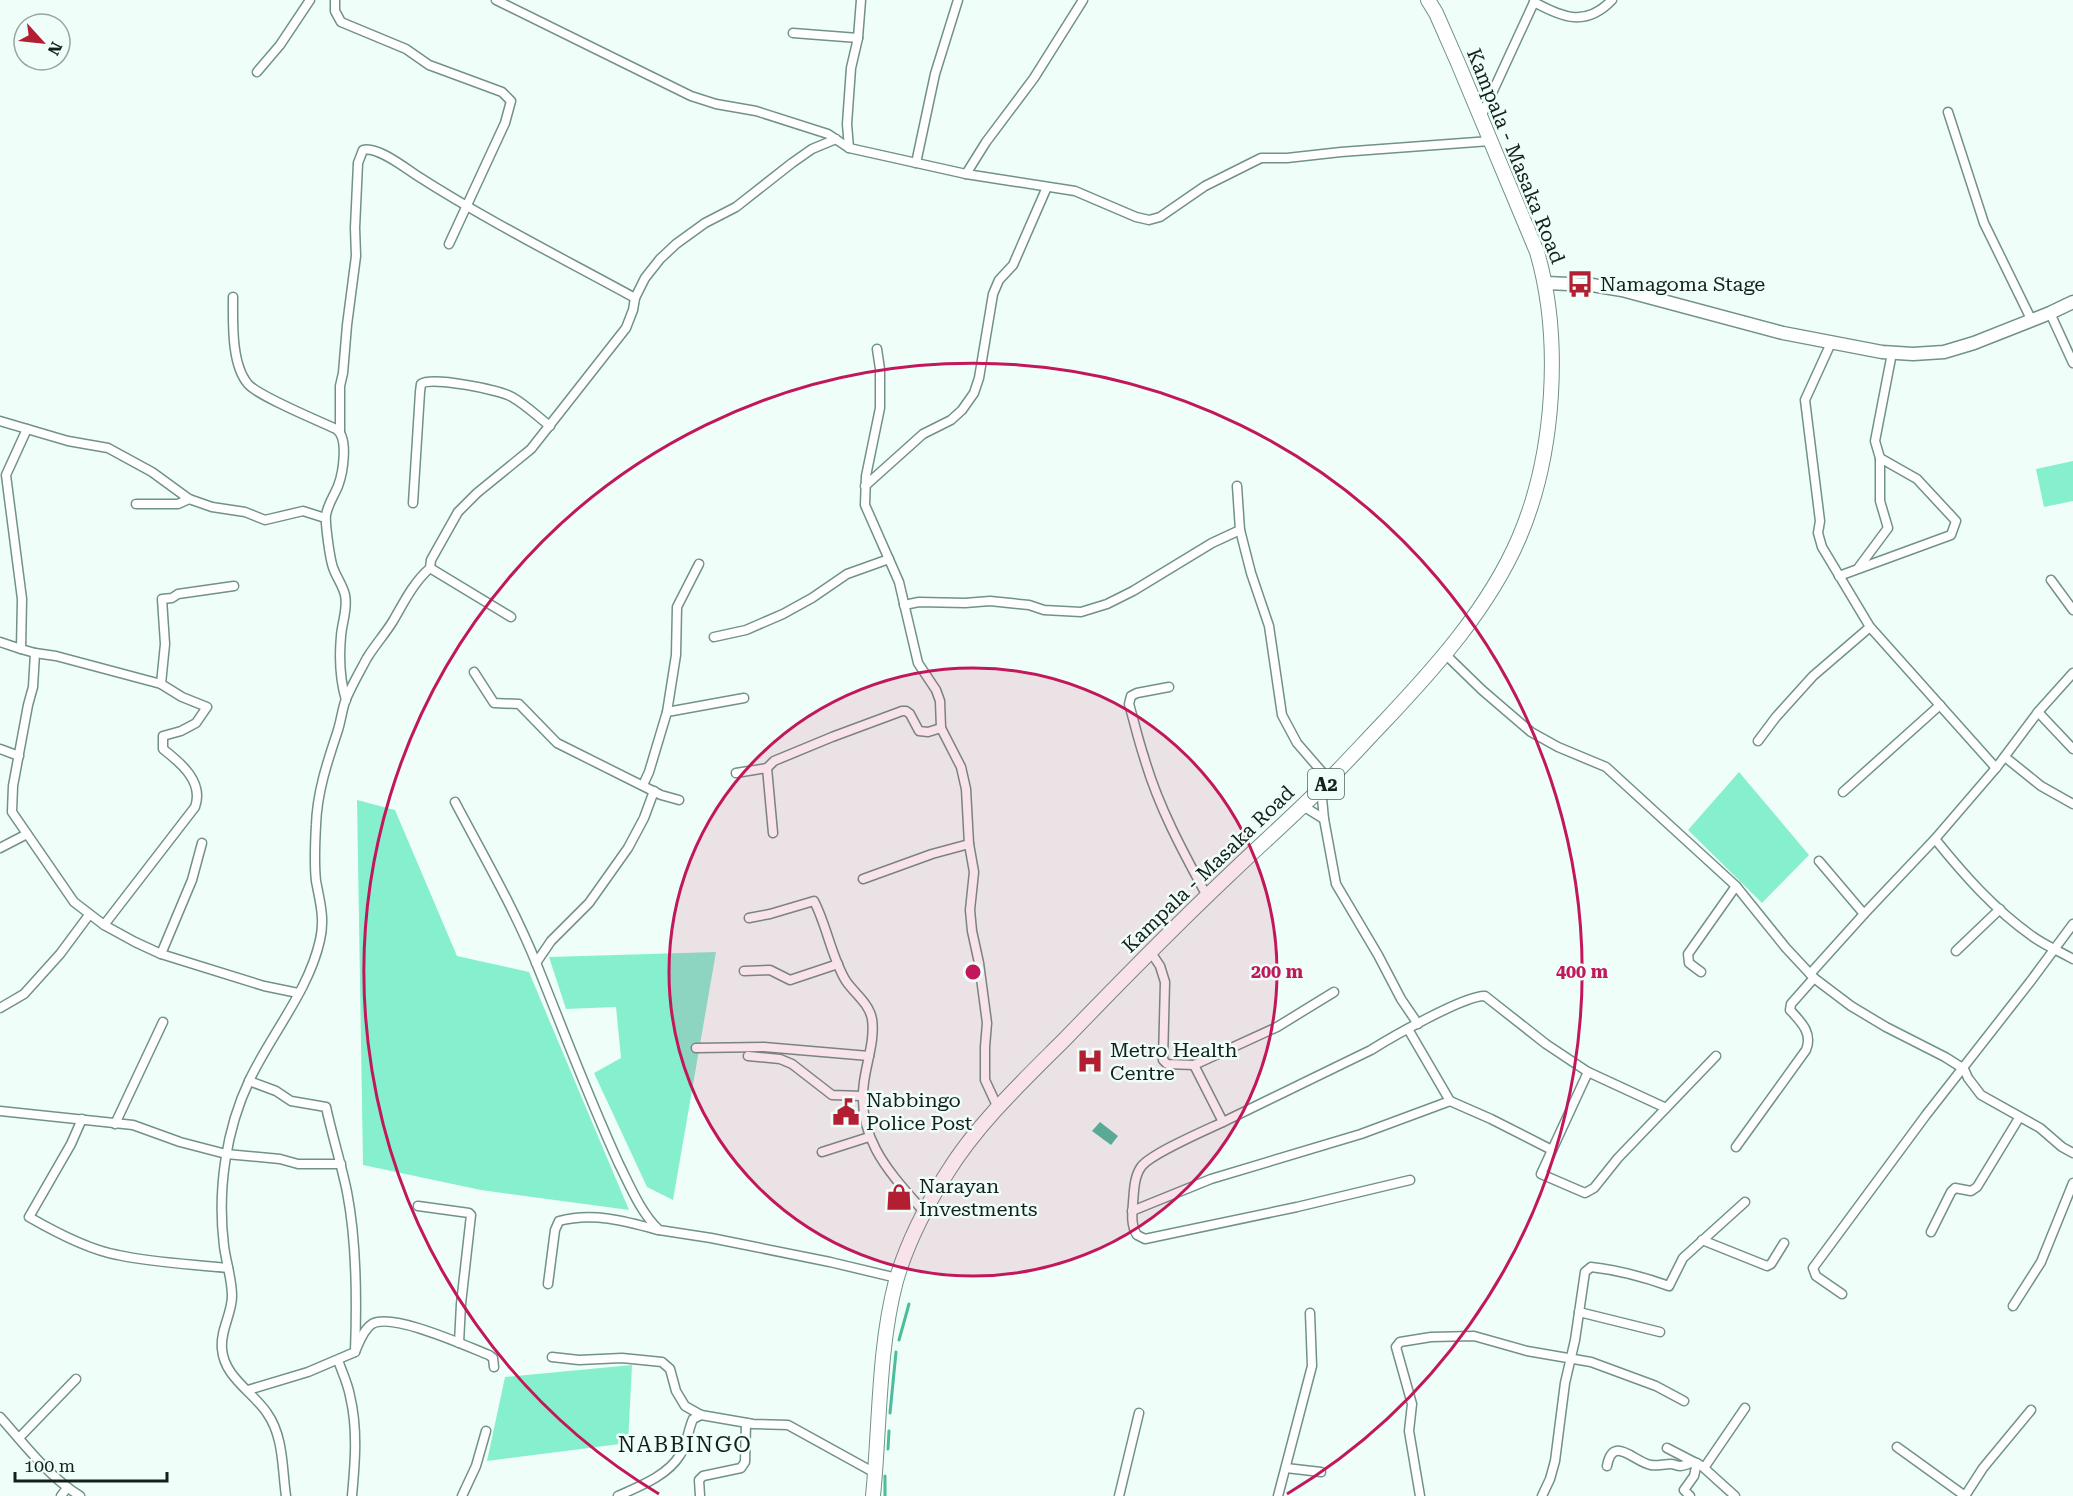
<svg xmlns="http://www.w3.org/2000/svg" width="2073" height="1496" font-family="'Roboto Serif',serif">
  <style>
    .green { fill: #86f0ce }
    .water { fill: #4bbd9c }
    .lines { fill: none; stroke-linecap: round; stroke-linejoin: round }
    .stream { stroke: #4bbd9c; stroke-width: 3 }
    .street-casing { stroke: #719286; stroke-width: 11 }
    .secondary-casing { stroke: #719286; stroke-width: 15 }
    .primary-casing { stroke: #719286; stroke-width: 16 }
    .street { stroke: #fff; stroke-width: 8 }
    .secondary { stroke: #fff; stroke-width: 12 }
    .primary { stroke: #fff; stroke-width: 14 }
    .ring { fill: none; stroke: #c2185b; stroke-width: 3 }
    .labels { text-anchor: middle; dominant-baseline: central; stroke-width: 5; stroke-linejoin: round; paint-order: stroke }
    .shield { fill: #f0fef9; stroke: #55635e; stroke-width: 1.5 }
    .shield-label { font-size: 18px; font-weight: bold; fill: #13201b }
    .street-label { font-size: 20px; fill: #13201b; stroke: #f0fef9 }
    .poi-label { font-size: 20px; fill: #13201b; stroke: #f0fef9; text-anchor: start }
    .quarter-label { font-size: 22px; letter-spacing: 1.5px; fill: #13201b; stroke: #f0fef9 }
    .centre { fill: #c2185b; stroke: #f0fef9; stroke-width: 3 }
    .ring-label { font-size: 18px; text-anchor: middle; font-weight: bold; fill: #c2185b; stroke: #f0fef9; stroke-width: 5; stroke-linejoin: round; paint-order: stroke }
  </style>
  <rect width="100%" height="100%" fill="#f0fef9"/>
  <g class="green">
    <path d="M2073 461V501L2044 507 2036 469Z"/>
    <path d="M1739 772 1809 855 1762 903 1688 830Z"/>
    <path d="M357 800 395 810 457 956 529 972 629 1210 481 1190 363 1165Z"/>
    <path d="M716 952 673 1200 647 1187 594 1073 621 1058 616 1007 566 1009 549 957Z"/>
    <path d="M632 1365 628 1443 487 1461 505 1377Z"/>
  </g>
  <path class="water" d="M1100 1122 1118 1136 1111 1145 1092 1131Z"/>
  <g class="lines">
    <g class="stream">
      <path d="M899 1340 909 1304"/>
      <path d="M890 1413 896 1352"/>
      <path d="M888 1449 889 1431"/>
      <path d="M885 1476V1496"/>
    </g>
    <defs>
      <g id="street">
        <path d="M335 0V11L341 22 406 49 429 65 502 92 511 101 505 123 449 244"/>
        <path d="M496 0 691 96 716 104 756 111 828 134 849 148 966 174 1075 191 1136 217 1149 220 1160 217 1205 186 1261 158H1287L1341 152 1490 141"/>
        <path d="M1534 2C1563 18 1586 27 1612 0"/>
        <path d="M793 33 858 38"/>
        <path d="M257 72 280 45 310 0"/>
        <path d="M1948 112 1984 223 2032 321"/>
        <path d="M1481 117 1535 0"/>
        <path d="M849 148 847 124 851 68 858 38 861 0"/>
        <path d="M916 163 935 74 958 0"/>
        <path d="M966 174 986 142 1034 78 1083 0"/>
        <path d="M233 297C233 322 231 364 248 384 258 396 319 421 336 429 349 437 343 473 338 486 334 496 328 504 326 515 325 523 330 562 334 570 337 578 343 586 345 595 348 609 342 622 341 636 339 658 340 680 346 700"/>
        <path d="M2050 313 2073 363"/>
        <path d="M1831 343 1805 400 1820 521 1818 533 1822 547 1870 627 1996 768"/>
        <path d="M877 349 880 369V408L866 476 865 505 899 582 918 663 936 690 940 701 941 728 961 767 966 789 969 844"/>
        <path d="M0 421 68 441 108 448 152 472 189 499 212 507 245 512 265 520 303 511 325 518"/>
        <path d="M27 429 6 475 22 599 21 649 35 653 33 687 28 705 13 786 12 812 74 902 104 925 135 942 161 954 264 986 298 993"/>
        <path d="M340 432V386L343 373 347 325 356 256 355 228 358 163 363 150C377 146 404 167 416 175 486 220 562 258 635 298"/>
        <path d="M865 486 923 434 951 420 962 410 974 393 979 378 993 294 999 280 1013 265 1047 187"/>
        <path d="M1237 486 1240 530 1251 573 1269 626 1282 715 1297 743 1329 780"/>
        <path d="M413 503 420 392 421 384C432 376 500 390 512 397 526 405 538 417 550 426"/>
        <path d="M136 504H178L189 499"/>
        <path d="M1859 567 1888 528 1880 501V458"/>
        <path d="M430 568 511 617"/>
        <path d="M1839 576 1951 535 1956 521 1917 479 1880 458 1875 441 1892 353"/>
        <path d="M2051 580 2073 610"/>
        <path d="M904 605 919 602 965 603 990 601 1029 605 1044 610 1081 612 1107 604 1133 591 1212 543 1240 530"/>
        <path d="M714 637 746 630 783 614 812 598 847 574 889 559"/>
        <path d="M0 642 21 649"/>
        <path d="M35 653 56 656 161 684 182 697 207 707 196 723 181 731 163 736V749C181 763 204 782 195 807L104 925"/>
        <path d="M1445 654 1482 690 1531 732 1558 747 1606 767 1736 886 1786 948 1814 978 1851 1006 1886 1027 1945 1057 1964 1069 1968 1078 1981 1095 2040 1128 2062 1147 2073 1153"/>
        <path d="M474 672 494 703 519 704 557 743 661 795 679 800"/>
        <path d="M161 684 165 644 162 599 172 598 178 594 234 586"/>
        <path d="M1169 687 1137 693 1131 696 1129 704C1134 721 1138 739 1144 757 1158 806 1183 852 1207 896"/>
        <path d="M667 712 676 655 677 607 699 564"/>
        <path d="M2038 712 2073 749"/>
        <path d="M1758 741 1776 717 1813 676 1870 627"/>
        <path d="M0 749 19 756"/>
        <path d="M2005 757 2041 786 2073 804"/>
        <path d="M736 773 767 768"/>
        <path d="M643 785 649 772 667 712 744 698"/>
        <path d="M1321 788 1324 819 1336 884 1378 955 1401 999 1418 1024"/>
        <path d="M1843 792 1940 705"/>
        <path d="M455 802C483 855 514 908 537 965 564 1032 589 1099 619 1164 630 1186 641 1213 659 1230L711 1238 830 1262 897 1278"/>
        <path d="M1303 806 1324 819"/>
        <path d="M773 833 767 768 774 761 832 737 902 711H906L910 714 919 731 928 732 941 728"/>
        <path d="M1935 839C1964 875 1994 909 2032 936 2044 945 2059 951 2073 959"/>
        <path d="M0 848 27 834"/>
        <path d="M1819 861 1864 914"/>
        <path d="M863 879 932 854 969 844 974 872 970 910 972 931 979 963 987 1023 985 1047V1080L998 1108"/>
        <path d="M749 918 770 914 814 901C827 926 832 959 846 981 854 993 869 1003 872 1019 875 1040 867 1060 864 1082 856 1139 890 1173 925 1213"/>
        <path d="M1150 951 1160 966 1165 982 1163 1060 1167 1064 1194 1065 1277 1027 1334 992"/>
        <path d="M1956 951 2000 909"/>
        <path d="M161 954 192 880 202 843"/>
        <path d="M536 963 551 941 589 903 628 848 644 818 654 791"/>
        <path d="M744 971 770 970 790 980 838 964"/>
        <path d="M1701 972 1689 963 1688 954 1736 886"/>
        <path d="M1810 974 1864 914 1935 839 1996 768 2038 712 2073 673"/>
        <path d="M0 1008 24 994 60 954 89 915"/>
        <path d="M696 1048 764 1047 869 1056"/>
        <path d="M748 1056 780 1059 792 1064 832 1095 862 1096"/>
        <path d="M1194 1065 1223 1122 1371 1050C1390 1038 1465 995 1485 996L1546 1044 1588 1072 1666 1108"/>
        <path d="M1588 1072 1541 1174 1585 1193 1594 1188 1618 1158 1716 1056"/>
        <path d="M249 1081 276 1091 291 1101 326 1107C332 1135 341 1163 347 1192 357 1243 357 1300 355 1352"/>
        <path d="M1450 1101 1491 1119 1552 1150"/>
        <path d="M0 1111 133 1125 180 1142 226 1154 280 1159 298 1164H341"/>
        <path d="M82 1119 71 1144 29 1217C55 1232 89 1250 118 1255 154 1263 191 1264 228 1268"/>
        <path d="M1223 1122C1206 1130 1150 1154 1141 1167 1134 1177 1134 1191 1133 1203 1132 1214 1131 1226 1137 1235L1145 1239 1297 1207 1410 1180"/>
        <path d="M115 1124 163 1022"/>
        <path d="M1736 1147 1806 1050C1813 1033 1801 1022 1790 1010L1791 1004 1814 978"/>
        <path d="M822 1152 869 1137"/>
        <path d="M418 1206 469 1213 471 1215 461 1304 459 1343"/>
        <path d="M1132 1211 1211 1179 1361 1134 1450 1101 1408 1029"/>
        <path d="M1931 1232 1951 1192 1955 1188 1971 1191 1977 1187 2019 1118"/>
        <path d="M1702 1240 1767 1266 1771 1264 1784 1243"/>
        <path d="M548 1284 555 1230 559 1221C593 1212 625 1221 658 1230"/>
        <path d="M1842 1294 1816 1276 1813 1268 1926 1115 2030 982 2073 924"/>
        <path d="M2013 1306 2041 1262 2073 1183"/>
        <path d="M1579 1312 1660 1332"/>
        <path d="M552 1357 579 1360 622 1358 662 1362 670 1369 676 1391 685 1406 701 1415 753 1424 788 1425 875 1473"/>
        <path d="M338 1360C342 1372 348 1384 350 1396 358 1429 355 1463 352 1496"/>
        <path d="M248 1390 308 1372 355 1352C359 1343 363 1330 372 1324 392 1312 466 1346 489 1355L493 1358 494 1367"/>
        <path d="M0 1417C25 1445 48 1476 80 1496"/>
        <path d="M19 1438 76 1379"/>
        <path d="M1897 1447 1965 1496"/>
        <path d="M1667 1448 1694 1462"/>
        <path d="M1607 1466C1613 1434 1634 1462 1651 1465 1657 1466 1664 1464 1671 1464 1674 1464 1677 1466 1680 1466 1684 1466 1690 1463 1694 1462"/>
        <path d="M1286 1468 1321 1472"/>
        <path d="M61 1496 67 1488"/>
        <path d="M286 1496C282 1469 284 1437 267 1413 253 1392 224 1377 222 1349 220 1330 232 1314 232 1296 232 1279 226 1262 224 1246 217 1190 226 1129 250 1079 272 1033 309 990 320 940 325 919 320 902 316 881 314 863 315 843 316 825 317 793 327 763 337 733 341 722 342 709 346 699 352 685 360 671 367 658 375 645 385 634 393 621 404 602 413 583 430 568L431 560 458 512 477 493 531 449 626 328 633 310 635 298 645 278 660 259 676 244 705 223 736 207 792 163 812 149 836 139"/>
        <path d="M462 1496 476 1466 486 1431"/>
        <path d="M618 1496C640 1486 667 1476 680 1455 687 1445 688 1430 693 1419L701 1415"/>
        <path d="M700 1496 699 1480 703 1476 741 1468 745 1462 746 1423"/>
        <path d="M1119 1496 1139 1413"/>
        <path d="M1278 1496 1312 1366 1310 1313"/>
        <path d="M1420 1496 1409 1431 1412 1404 1396 1347 1400 1342 1431 1337 1474 1336 1527 1351 1591 1362 1656 1386 1684 1401"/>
        <path d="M1542 1496 1550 1479 1555 1461 1565 1383 1575 1340 1585 1272 1591 1267C1618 1270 1644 1277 1669 1286L1683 1258 1745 1202"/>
        <path d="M1690 1496 1684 1490 1694 1476 1697 1463 1703 1467"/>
        <path d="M1735 1496 1704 1468 1745 1408"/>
        <path d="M1965 1496 1983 1468 2031 1410"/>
      </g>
      <path id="secondary" d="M1546 283 1592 285 1622 290 1783 333 1882 352 1913 354 1944 352 1974 343 2050 313 2073 302"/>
      <path id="primary" d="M873 1496C880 1426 878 1349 896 1281 907 1243 926 1206 947 1173 978 1123 1023 1081 1065 1039 1119 983 1173 928 1229 875 1259 846 1291 818 1321 788 1342 767 1362 745 1383 723 1435 668 1489 608 1519 538 1555 454 1562 338 1537 252L1458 63 1436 13 1428 0"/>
    </defs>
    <use href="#street" class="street-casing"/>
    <use href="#secondary" class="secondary-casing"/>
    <use href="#primary" class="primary-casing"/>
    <use href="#street" class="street"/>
    <use href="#secondary" class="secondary"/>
    <use href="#primary" class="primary"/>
  </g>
  <circle cx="973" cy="972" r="304" fill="#c2185b" fill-opacity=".12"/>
  <g class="ring">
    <circle cx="973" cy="972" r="304"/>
    <path d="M659 1494A609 609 0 1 1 1287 1494"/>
  </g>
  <defs>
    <symbol id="bus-bare" viewBox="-9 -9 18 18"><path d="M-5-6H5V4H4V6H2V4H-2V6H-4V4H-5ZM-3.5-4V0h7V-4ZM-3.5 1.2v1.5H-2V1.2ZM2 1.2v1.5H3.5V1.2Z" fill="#b21f33" stroke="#f0fef9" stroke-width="2.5" paint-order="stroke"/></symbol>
    <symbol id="hospital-bare" viewBox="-9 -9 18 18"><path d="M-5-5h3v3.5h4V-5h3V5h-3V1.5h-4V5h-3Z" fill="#b21f33" stroke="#f0fef9" stroke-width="2.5" paint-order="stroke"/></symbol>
    <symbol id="civic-bare" viewBox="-9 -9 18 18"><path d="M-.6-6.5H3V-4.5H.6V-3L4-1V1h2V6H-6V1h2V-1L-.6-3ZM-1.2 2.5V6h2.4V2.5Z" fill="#b21f33" stroke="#f0fef9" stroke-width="2.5" paint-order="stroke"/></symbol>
    <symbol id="shop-bare" viewBox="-9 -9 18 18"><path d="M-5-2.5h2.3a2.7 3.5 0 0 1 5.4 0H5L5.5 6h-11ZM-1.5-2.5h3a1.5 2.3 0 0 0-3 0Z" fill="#b21f33" stroke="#f0fef9" stroke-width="2.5" paint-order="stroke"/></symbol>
  </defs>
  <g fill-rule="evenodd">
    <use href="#bus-bare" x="1561" y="265" width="38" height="38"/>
    <use href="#hospital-bare" x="1071" y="1042" width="38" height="38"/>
    <use href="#civic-bare" x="827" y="1093" width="38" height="38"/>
    <use href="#shop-bare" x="880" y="1178" width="38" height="38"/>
  </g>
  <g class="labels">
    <rect class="shield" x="1308" y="769" width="36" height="30" rx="4.5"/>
    <g class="shield-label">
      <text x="1326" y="784">A2</text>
    </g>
    <g class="street-label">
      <text transform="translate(1516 156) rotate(68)">Kampala - Masaka Road</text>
      <text transform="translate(1208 869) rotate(-44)">Kampala - Masaka Road</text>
    </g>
    <g class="poi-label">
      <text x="1600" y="284">Namagoma Stage</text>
      <text x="1110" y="1050">Metro Health<tspan x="1110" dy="23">Centre</tspan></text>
      <text x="866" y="1100">Nabbingo<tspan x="866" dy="23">Police Post</tspan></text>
      <text x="919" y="1186">Narayan<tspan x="919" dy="23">Investments</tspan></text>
    </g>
    <g class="quarter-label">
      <text x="685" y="1444">NABBINGO</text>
    </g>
  </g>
  <circle cx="973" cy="972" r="9" class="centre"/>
  <g class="ring-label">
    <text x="1277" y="978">200 m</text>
    <text x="1582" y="978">400 m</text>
  </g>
  <g transform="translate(42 42) rotate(117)"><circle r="28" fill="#f0fef9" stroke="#98a5a0" stroke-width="1.5"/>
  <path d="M0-4.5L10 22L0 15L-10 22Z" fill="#b21f33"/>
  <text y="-9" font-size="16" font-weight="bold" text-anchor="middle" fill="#13201b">N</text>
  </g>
  <path d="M15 1472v9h152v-9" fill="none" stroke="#13201b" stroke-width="3"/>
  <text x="24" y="1472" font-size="18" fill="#13201b" stroke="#f0fef9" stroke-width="4.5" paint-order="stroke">100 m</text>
</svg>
